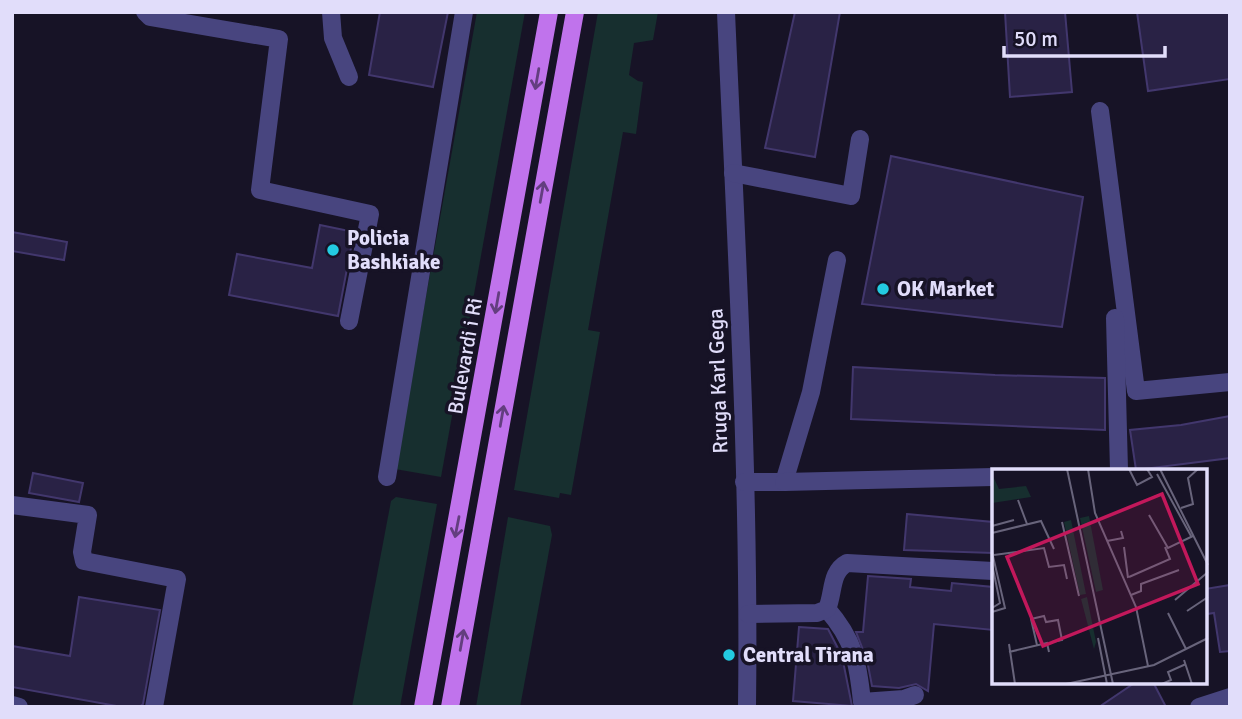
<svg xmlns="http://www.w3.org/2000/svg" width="1242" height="719" font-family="Signika,sans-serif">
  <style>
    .green { fill: #172f2f }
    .building { fill: #292245; stroke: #42376d; stroke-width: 2 }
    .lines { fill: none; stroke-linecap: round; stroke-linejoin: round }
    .minor { stroke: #48457f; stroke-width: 18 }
    .major { stroke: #c073ec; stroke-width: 18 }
    .oneway { stroke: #633e7f }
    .poi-dot { fill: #23cbe1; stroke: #171326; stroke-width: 2.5 }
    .labels { text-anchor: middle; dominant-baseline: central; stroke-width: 7; stroke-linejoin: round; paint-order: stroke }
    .poi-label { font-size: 21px; font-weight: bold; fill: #e1ddfa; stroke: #171326; text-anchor: start }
    .street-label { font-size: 21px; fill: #e1ddfa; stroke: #171326 }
    .inset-road { fill: none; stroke: #68647b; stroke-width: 2 }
    .view { fill: #c2185b; fill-opacity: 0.15; stroke: #c2185b; stroke-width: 3.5 }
    .inset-edge { fill: none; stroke: #e1ddfa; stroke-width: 3.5 }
  </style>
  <rect width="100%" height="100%" fill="#171326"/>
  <g class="green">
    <path d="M477 12H525L441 477 395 469Z"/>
    <path d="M598 12H658L653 40 634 43 629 75 638 81 643 82 636 134 623 132 588 330 600 332 571 495 560 493 559 498 514 490Z"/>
    <path d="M396 497 437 504 400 707H352L391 501Z"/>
    <path d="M508 517 550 526 552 535 520 707H476Z"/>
  </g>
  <g class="building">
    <path d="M380 12H448L433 87 369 75Z"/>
    <path d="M795 12H840L815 157 765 148Z"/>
    <path d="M1005 12H1065L1072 92 1010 97Z"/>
    <path d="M1137 12H1230V79L1148 91Z"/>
    <path d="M891 156 1083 197 1062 327 862 304Z"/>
    <path d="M320 225 354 232 338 316 229 295 237 254 312 268Z"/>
    <path d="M12 232 67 242 64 260 12 251Z"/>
    <path d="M853 367 995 375 1105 378V430L851 419Z"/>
    <path d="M1230 416V458L1136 470 1130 430 1181 425Z"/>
    <path d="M33 473 83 483 79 502 29 493Z"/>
    <path d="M907 514 993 522V553L904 550Z"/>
    <path d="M868 576 911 579 910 587 951 591 952 583 993 587V630L934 624 928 691 916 684 899 688 872 686 867 660 856 632H863Z"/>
    <path d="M1230 585V651L1220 652 1214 613 1207 614 1205 589Z"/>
    <path d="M79 597 160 610 143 704 139 707H122L12 687V646L70 656Z"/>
    <path d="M799 627 828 629 842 656 852 706 793 701Z"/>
    <path d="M1136 682H1153L1166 707H1099Z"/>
  </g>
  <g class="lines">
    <g class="minor">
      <path d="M145 12 150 17 279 39 260 190 370 214 349 321"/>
      <path d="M331 12 333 38 349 77"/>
      <path d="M726 12C736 244 750 475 747 707"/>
      <path d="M1100 111 1136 391 1230 382"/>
      <path d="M733 173 851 196 860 139"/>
      <path d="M1115 318 1119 470"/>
      <path d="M387 477 464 12"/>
      <path d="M744 482H784L811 392 837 260"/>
      <path d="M784 482 993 477"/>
      <path d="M12 505 88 515 82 552 84 561 177 579 154 707"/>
      <path d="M827 609C854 640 858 662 862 702L904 699 915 695"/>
      <path d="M748 614 817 613 827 609C834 593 830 572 847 563L993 571"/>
      <path d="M12 705 19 707"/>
      <path d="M1199 707 1230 697"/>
    </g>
    <g class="major">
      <path d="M423 707 549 12"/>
      <path d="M450 707 575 12"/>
    </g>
  </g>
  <defs><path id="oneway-shaft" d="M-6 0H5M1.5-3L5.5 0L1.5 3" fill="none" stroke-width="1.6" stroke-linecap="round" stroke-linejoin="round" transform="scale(1.75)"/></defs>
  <g class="oneway">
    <use href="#oneway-shaft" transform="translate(537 79) rotate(100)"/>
    <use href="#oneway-shaft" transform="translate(542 192) rotate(-80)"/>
    <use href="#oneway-shaft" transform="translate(497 303) rotate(100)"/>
    <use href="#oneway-shaft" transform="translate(502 416) rotate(-80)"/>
    <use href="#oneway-shaft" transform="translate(457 527) rotate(101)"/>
    <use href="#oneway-shaft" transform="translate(462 640) rotate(-80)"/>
  </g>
  <g class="poi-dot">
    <circle cx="333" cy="250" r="7"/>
    <circle cx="883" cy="289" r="7"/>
    <circle cx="729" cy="655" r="7"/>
  </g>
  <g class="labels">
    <g class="poi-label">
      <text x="347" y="238">Policia<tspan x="347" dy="24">Bashkiake</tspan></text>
      <text x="897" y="289">OK Market</text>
      <text x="743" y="655">Central Tirana</text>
    </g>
    <g class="street-label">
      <text transform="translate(465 356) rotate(-80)">Bulevardi i Ri</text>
      <text transform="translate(718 381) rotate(-92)">Rruga Karl Gega</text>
    </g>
  </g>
  <g transform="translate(992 469)">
    <rect width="215" height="215" fill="#171326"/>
    <path d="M0 5 7 20 34 17 39 28 0 34ZM97 47 111 121 104 123 88 49ZM79 51 94 125 88 126 72 53ZM95 128 104 173 102 180 89 130Z" fill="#172f2f"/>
    <path class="inset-road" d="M75 0 121 215M96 0 103 44 144 138 156 197M137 0 145 16 160 8 155 0M168 0 216 96M165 5 199 67M26 31 35 55M189 39 201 35 196 9 206 0M157 46 176 79 201 67M70 53 87 127M0 57 22 51M0 64 49 52 62 80M115 72 131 69 129 62M132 78 136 109M0 83 13 139 0 143M2 86 52 79 57 98 72 96 75 110M0 95 8 134 0 139M137 108 178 90 173 78M139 126 149 122V115L187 101M183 131 216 103M195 142 216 128M176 144 194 180M106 169 115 215M17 175 23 215M45 176 39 150 52 147 54 153 66 151 70 171 60 173M17 183 55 174 57 183M192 191 200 215M74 215 162 196 216 169M170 215 179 211 176 203 194 195"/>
    <path class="view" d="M170 25 206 115 51 177 15 88Z"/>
    <rect width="215" height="215" class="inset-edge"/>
  </g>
  <rect width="1242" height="719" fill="none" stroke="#e1ddfa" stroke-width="28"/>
  <path d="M1004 46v10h161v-10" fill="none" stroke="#e1ddfa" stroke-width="3.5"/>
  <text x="1014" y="46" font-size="21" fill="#e1ddfa" stroke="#171326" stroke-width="5" paint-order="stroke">50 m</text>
</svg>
